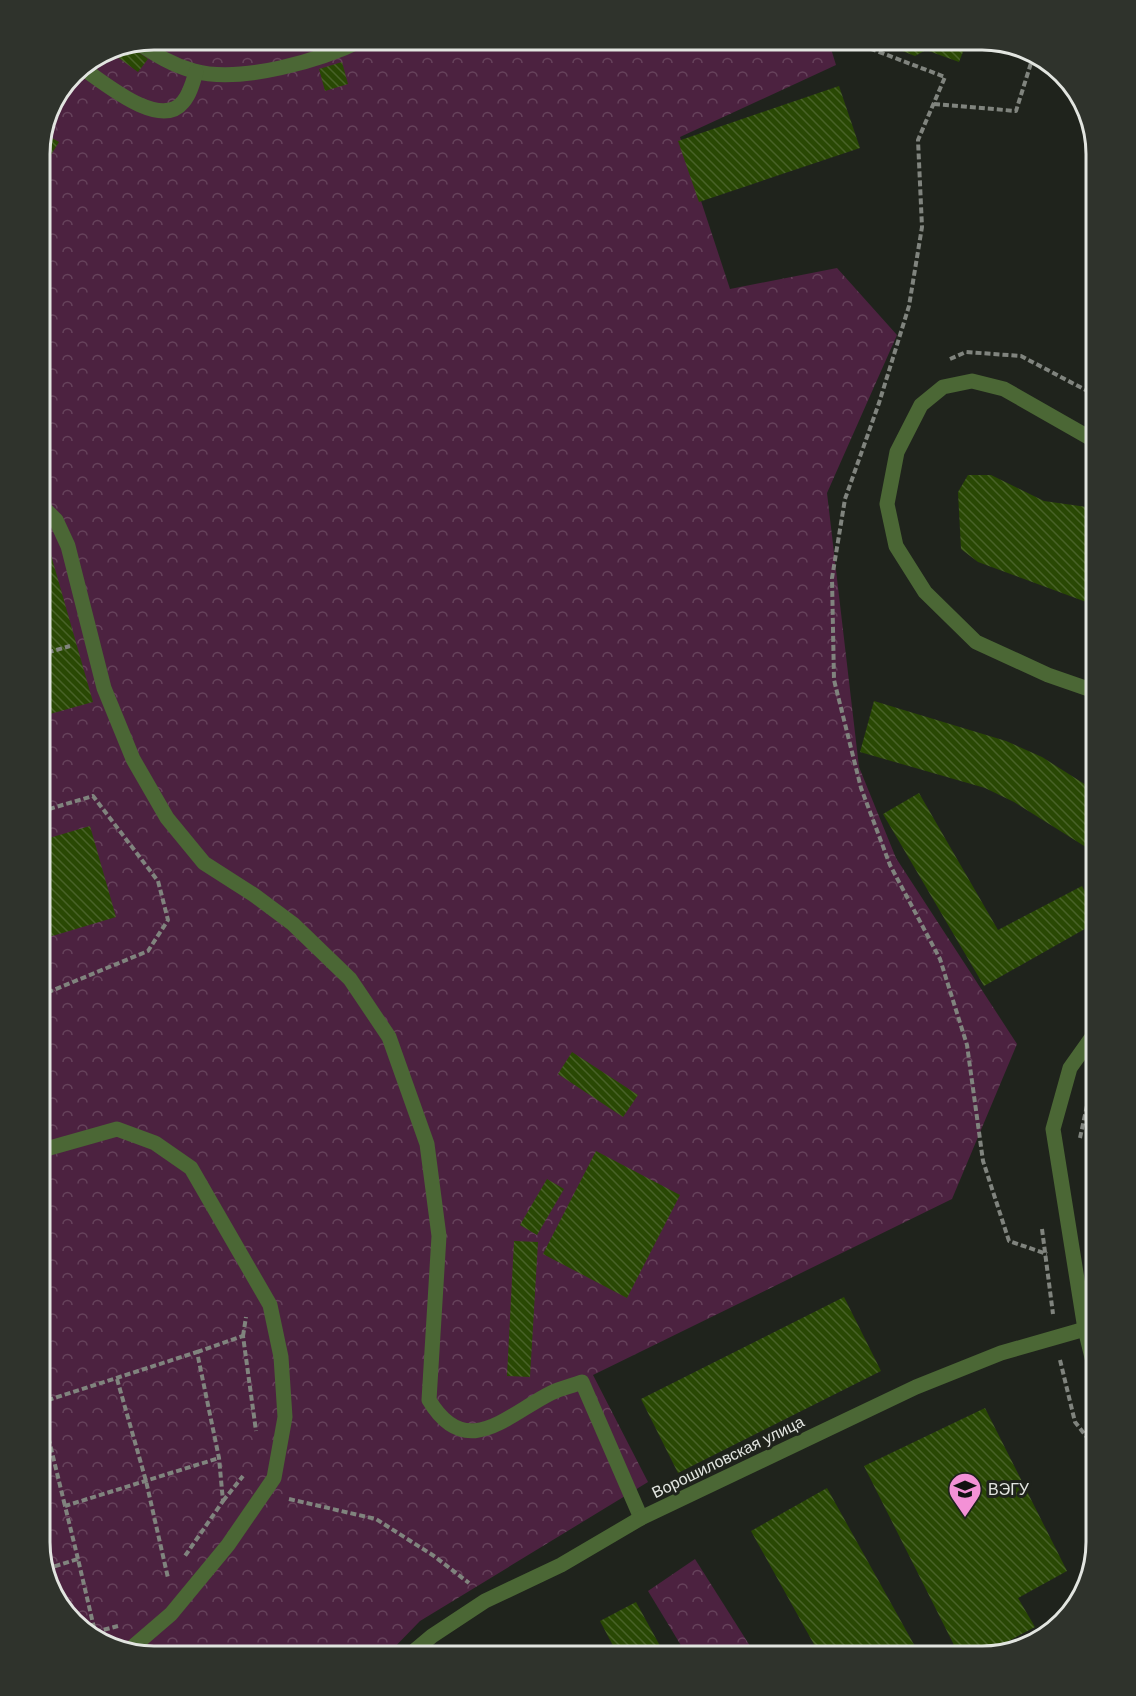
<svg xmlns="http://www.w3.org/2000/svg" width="1136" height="1696" font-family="'DM Sans',sans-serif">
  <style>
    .forest { fill: url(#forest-crowns) }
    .building { fill: url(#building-back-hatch) }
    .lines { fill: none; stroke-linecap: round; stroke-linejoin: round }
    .path { stroke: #80847e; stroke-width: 4; stroke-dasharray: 6 3; stroke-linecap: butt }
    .service { stroke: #4b6735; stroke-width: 15 }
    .minor { stroke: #4b6735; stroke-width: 15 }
    .tertiary { stroke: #4b6735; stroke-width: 15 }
    .labels { text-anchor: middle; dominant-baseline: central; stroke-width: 6; stroke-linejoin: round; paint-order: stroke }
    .street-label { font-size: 16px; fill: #e2e5e0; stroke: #1f231c }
    .poi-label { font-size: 16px; fill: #e2e5e0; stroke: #1f231c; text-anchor: start }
    .rim { fill: none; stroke: #e2e5e0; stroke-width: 3 }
  </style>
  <defs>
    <pattern id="forest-crowns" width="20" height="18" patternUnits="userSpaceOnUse" patternTransform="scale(1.5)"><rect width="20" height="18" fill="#4c2240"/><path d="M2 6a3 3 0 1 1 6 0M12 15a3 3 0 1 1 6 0" fill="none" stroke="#66425b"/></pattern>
    <pattern id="building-back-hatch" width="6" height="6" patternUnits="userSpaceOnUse" patternTransform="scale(1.5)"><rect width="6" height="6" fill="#294804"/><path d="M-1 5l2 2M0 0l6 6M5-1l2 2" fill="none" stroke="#486228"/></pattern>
  </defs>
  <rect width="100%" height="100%" fill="#1f231c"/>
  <g class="forest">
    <path d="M153 39H828L836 65 680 137 730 289 837 268 897 335 827 493 859 767 896 858 1017 1044 952 1199 593 1375 648 1482 420 1621 385 1657H146L90 1638 54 1600 39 1543V146L73 72 110 48Z"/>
    <path d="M695 1559 757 1657H688L648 1591Z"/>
  </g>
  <g class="building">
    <path d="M879 39H968L959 62 926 50 915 56 882 43Z"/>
    <path d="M127 44 148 59 138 72 116 56Z"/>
    <path d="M342 62 348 84 325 91 319 69Z"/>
    <path d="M839 86 860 148 699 202 678 141Z"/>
    <path d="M45 134 59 142 39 174V146Z"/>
    <path d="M968 475H991L1044 501 1087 507 1097 512V606L978 562 961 549 958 492Z"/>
    <path d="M47 541 93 702 39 717V544Z"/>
    <path d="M874 701 1006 741 1042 757 1097 792V854L1014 802 985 788 860 752Z"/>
    <path d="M919 793 998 930 1082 886 1097 915V922L984 986 883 814Z"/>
    <path d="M90 826 116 917 39 940V841Z"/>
    <path d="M572 1052 638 1095 623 1117 558 1074Z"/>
    <path d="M596 1151 680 1195 627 1298 543 1254Z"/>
    <path d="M547 1179 564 1189 537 1235 520 1225Z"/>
    <path d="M514 1241 538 1242 530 1377 507 1376Z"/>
    <path d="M844 1297 881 1371 678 1473 641 1399Z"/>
    <path d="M985 1408 1067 1571 1018 1598 1035 1627 978 1657H960L864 1466Z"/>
    <path d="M827 1488 917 1650 904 1657H821L751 1531Z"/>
    <path d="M636 1602 665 1655 662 1657H619L600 1621Z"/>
    <path d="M517 1648 532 1657H511Z"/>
  </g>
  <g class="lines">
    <g class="path">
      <path d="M845 39 945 77 918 140 922 227 909 306 879 403 845 499 832 578 834 680 861 788 890 865 940 959 967 1045 983 1161 1009 1241 1047 1254"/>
      <path d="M934 104 1016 111 1031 63 1051 66"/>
      <path d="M950 359 966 352 1021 356 1097 396"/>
      <path d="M39 655 70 646"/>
      <path d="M39 996 148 951 168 920 158 881 93 796 39 812"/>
      <path d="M1090 1094 1097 1081"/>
      <path d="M1080 1138 1088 1101"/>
      <path d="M1042 1229 1053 1314"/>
      <path d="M243 1336 246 1317"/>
      <path d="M197 1352 243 1336 256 1431"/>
      <path d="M1060 1360 1075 1422 1097 1450"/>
      <path d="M117 1379 146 1481 168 1578"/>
      <path d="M39 1403 197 1352 219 1458 223 1501 185 1556"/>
      <path d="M40 1403 65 1506"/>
      <path d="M289 1499 376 1519 434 1556 469 1583"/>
      <path d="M223 1501 243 1476"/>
      <path d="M78 1559 65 1506 219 1458"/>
      <path d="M46 1569 78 1559 95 1632 87 1634"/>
      <path d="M95 1632 118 1626"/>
    </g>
    <g class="service">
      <path d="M137 42C156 55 172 65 194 71 241 84 322 60 364 39"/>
      <path d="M81 67C102 81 160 131 183 102 190 94 193 82 196 72"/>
      <path d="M39 503 56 520 68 546 104 688 133 759 167 818 204 863 254 895 293 924 350 979 389 1037 427 1144 439 1236 429 1400C466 1462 507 1415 551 1393 561 1388 572 1386 582 1382L641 1518"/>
      <path d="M39 1151 117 1129 155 1143 191 1168 270 1305 281 1357 285 1417 274 1478 228 1545 171 1614 128 1651"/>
    </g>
    <path class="minor" d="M407 1657 432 1636 485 1601 561 1565 641 1518 916 1387 1001 1353 1085 1329"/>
    <g class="tertiary">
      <path d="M1097 692 1048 675 976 642 925 592 896 546 887 504 897 452 921 405 943 387 972 381 1004 389 1097 442"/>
      <path d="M1097 1378 1085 1329 1053 1129 1070 1068 1097 1030"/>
    </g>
  </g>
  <defs>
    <symbol id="university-pin" viewBox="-11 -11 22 30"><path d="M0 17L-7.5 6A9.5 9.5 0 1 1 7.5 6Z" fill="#f391d6" stroke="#1f231c"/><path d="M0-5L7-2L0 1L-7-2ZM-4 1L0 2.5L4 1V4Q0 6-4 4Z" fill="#111"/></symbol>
  </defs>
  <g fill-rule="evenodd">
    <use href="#university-pin" x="946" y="1470" width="38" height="52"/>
  </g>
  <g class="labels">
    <g class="street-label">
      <text transform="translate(728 1457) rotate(-26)">Ворошиловская улица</text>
    </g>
    <g class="poi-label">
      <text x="988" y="1489">ВЭГУ</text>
    </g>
  </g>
  <path d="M0 0H1136V1696H0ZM154 50H982A104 104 0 0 1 1086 154V1542A104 104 0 0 1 982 1646H154A104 104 0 0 1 50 1542V154A104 104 0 0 1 154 50Z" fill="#2f332c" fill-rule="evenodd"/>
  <path class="rim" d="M154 50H982A104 104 0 0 1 1086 154V1542A104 104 0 0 1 982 1646H154A104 104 0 0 1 50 1542V154A104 104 0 0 1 154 50Z"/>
</svg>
